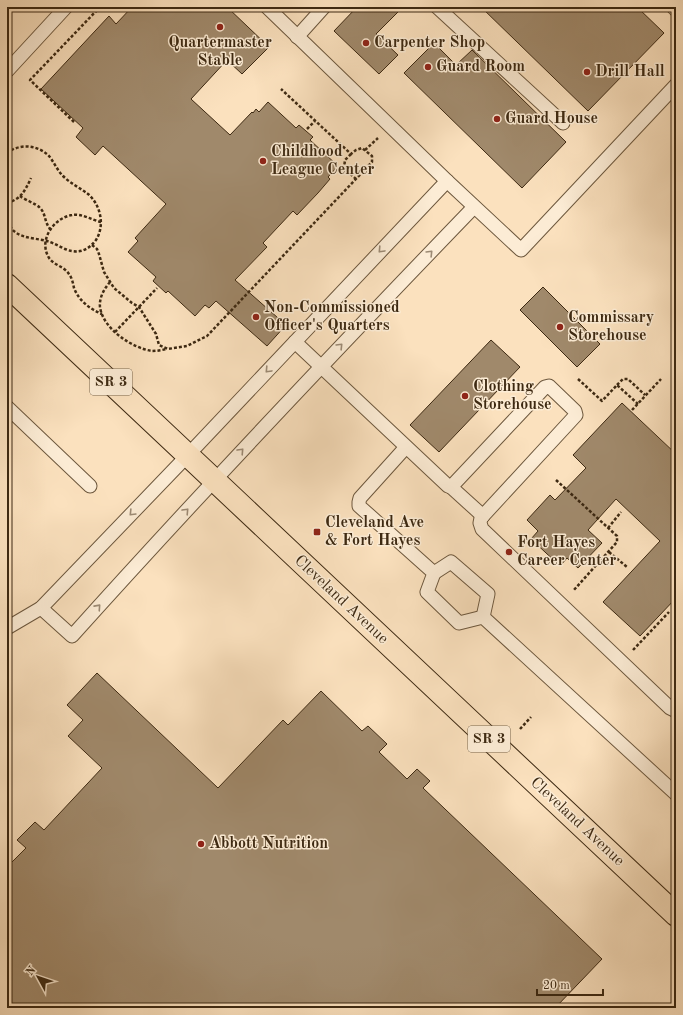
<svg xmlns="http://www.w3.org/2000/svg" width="683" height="1015" font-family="'Old Standard TT',serif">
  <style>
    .building { fill: #a0896b; stroke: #3d2912 }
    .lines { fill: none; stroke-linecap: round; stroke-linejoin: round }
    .service-casing { stroke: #6c573d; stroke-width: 15 }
    .primary-casing { stroke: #3d2912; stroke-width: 24 }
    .path { stroke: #3d2912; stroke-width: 2.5; stroke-dasharray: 3 2; stroke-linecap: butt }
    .service { stroke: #fcecd5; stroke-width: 13 }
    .primary { stroke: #fbe1be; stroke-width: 22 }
    .oneway { stroke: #9c8a74 }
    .poi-dot { fill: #8f2418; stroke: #fcecd5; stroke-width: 1.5 }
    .labels { text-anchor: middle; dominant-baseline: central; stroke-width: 3; stroke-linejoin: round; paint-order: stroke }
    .shield { fill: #fcecd5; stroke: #76644c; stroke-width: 1 }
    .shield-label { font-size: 15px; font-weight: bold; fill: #3d2912 }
    .poi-label { font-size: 16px; font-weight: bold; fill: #3d2912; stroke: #fcecd5; text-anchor: start }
    .street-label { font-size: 16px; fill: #3d2912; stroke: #fcecd5 }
  </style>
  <rect width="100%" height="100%" fill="#fbe1be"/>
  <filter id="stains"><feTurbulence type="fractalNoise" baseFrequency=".005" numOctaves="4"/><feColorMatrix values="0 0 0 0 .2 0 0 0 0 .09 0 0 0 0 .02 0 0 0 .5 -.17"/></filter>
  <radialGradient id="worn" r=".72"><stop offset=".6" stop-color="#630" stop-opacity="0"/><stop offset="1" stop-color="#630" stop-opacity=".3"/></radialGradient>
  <g class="building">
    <path d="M132 7H227L269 47 242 74 227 60 191 99 230 135 252 112 253 113 256 109 259 112 268 102 296 128 299 125 313 137 310 140 338 166 328 177 330 179 318 193 297 215 293 211 263 243 267 247 235 280 286 325 267 346 216 301 209 308 205 305 195 316 168 291 166 293 153 281 156 277 128 252 138 241 135 238 166 204 103 146 95 155 76 137 83 128 41 89 109 16 116 24Z"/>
    <path d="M357 7H403L376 34 398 55 379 74 334 31Z"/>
    <path d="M481 7H637L664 33 588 111Z"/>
    <path d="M434 43 456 65 472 50 566 142 522 188 404 73Z"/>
    <path d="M543 287 600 344 577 367 520 310Z"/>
    <path d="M491 340 520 367 439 452 410 425Z"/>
    <path d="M622 403 676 454V598L640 636 603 602 660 541 616 499 588 530 602 543 578 568 567 558 560 566 531 539 538 531 527 520 550 495 555 500 586 468 573 455Z"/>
    <path d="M97 673 218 788 283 720 288 725 321 691 362 731 368 726 387 744 379 752 407 779 417 769 430 781 423 788 602 959 555 1008H7V867L26 848 17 840 35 822 44 830 102 768 68 736 83 720 67 705Z"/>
  </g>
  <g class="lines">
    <defs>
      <g id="service">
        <path d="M267 7 447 181 521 250 676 85"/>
        <path d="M437 7 563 123"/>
        <path d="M673 7 676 10"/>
        <path d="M297 37 324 7"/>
        <path d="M7 71 66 7"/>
        <path d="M295 342 448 486 451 487 545 387 549 386 575 411 576 415 481 518 480 523 482 529 670 708 676 711"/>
        <path d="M7 407 90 486"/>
        <path d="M406 447 360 498 359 502V506L434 573 427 592 459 623 483 617 676 794"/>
        <path d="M451 487 483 516"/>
        <path d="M434 573 451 562 488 594 483 617"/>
        <path d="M41 608 72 636C203 490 338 348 474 207"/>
        <path d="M7 628 41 608 188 455 447 181"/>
      </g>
      <path id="primary" d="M7 285 676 915"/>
    </defs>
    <use href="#service" class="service-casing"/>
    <use href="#primary" class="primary-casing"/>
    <g class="path">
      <path d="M74 122 30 80 100 7"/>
      <path d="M307 129 315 121"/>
      <path d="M365 150 378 138"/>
      <path d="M7 153C20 143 38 145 49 156 54 162 57 170 63 176 70 183 80 188 88 194 101 205 105 226 96 240 90 248 82 253 72 251 64 250 55 243 47 241 31 237 12 239 7 219"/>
      <path d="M351 154 345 160 344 168 356 179"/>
      <path d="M20 196C25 200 37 204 40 208 46 214 44 221 50 229"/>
      <path d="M7 203C21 199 25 191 31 178"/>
      <path d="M101 222C92 220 81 213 72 215 54 218 39 239 48 256 52 265 64 266 69 274 72 278 73 283 74 288 79 301 90 309 102 314"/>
      <path d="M92 245 97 249 99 254 104 272 114 288 132 303 139 307 156 334 159 345 168 349 187 346 207 336 372 162V156L362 148 356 150 351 154 281 89"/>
      <path d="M110 282C104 289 99 298 100 307 103 329 132 348 152 351 157 351 162 350 167 349"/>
      <path d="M115 332 157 288"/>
      <path d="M578 379 602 401 617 385 638 404"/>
      <path d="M617 385 623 379H628L645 395"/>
      <path d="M632 410 661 379"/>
      <path d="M556 480 617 536V542L573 591"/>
      <path d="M608 528 621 512"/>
      <path d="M609 552 627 567"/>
      <path d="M633 650 669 612"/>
      <path d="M520 729 531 717"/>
    </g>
    <use href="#service" class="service"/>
    <use href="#primary" class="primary"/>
  </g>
  <defs><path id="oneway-chevron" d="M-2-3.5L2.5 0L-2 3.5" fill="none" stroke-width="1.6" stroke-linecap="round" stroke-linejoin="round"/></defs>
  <g class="oneway">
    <use href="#oneway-chevron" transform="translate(381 250) rotate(133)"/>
    <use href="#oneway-chevron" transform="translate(430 253) rotate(-46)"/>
    <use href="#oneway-chevron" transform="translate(340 346) rotate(-46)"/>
    <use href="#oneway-chevron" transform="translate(268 370) rotate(133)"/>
    <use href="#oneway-chevron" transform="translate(241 451) rotate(-47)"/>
    <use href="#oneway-chevron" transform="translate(186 511) rotate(-47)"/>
    <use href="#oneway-chevron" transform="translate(132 513) rotate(134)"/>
    <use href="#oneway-chevron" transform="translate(98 607) rotate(-48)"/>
  </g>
  <g class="poi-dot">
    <circle cx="220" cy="27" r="4"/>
    <circle cx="366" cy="43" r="4"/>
    <circle cx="428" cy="67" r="4"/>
    <circle cx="587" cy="72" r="4"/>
    <circle cx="497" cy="119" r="4"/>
    <circle cx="263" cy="161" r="4"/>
    <circle cx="256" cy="317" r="4"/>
    <circle cx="560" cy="327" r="4"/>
    <circle cx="465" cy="396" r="4"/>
    <rect x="313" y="528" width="8" height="8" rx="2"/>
    <circle cx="509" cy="552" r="4"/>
    <circle cx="201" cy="844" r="4"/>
  </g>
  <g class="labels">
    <g class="shield">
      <rect x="90" y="369" width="42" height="26" rx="3"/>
      <rect x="468" y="726" width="42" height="26" rx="3"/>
    </g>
    <g class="shield-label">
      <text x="111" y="382">SR 3</text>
      <text x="489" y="739">SR 3</text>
    </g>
    <g class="poi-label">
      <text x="220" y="43" text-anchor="middle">Quartermaster<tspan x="220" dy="18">Stable</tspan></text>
      <text x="374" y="43">Carpenter Shop</text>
      <text x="436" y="67">Guard Room</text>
      <text x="595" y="72">Drill Hall</text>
      <text x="505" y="119">Guard House</text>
      <text x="271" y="152">Childhood<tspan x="271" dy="18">League Center</tspan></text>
      <text x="264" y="308">Non-Commissioned<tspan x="264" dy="18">Officer's Quarters</tspan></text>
      <text x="568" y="318">Commissary<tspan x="568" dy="18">Storehouse</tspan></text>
      <text x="473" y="387">Clothing<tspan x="473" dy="18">Storehouse</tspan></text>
      <text x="325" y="523">Cleveland Ave<tspan x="325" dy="18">&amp; Fort Hayes</tspan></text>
      <text x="517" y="543">Fort Hayes<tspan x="517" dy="18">Career Center</tspan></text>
      <text x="209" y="844">Abbott Nutrition</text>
    </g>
    <g class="street-label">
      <text transform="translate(341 600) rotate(43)">Cleveland Avenue</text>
      <text transform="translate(577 822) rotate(43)">Cleveland Avenue</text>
    </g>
  </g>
  <rect width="683" height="1015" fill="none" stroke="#fbe1be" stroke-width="24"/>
  <rect x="8" y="8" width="667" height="999" fill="none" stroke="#3d2912" stroke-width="2"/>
  <rect x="12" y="12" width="659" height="991" fill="none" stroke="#3d2912"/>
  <g transform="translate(38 977) rotate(310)" stroke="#fcecd5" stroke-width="3" paint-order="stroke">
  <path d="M0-3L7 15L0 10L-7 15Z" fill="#3d2912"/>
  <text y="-6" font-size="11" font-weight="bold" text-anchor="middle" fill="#3d2912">N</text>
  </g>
  <path d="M537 989v6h66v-6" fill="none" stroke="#3d2912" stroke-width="2"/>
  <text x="543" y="989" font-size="12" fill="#3d2912" stroke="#fcecd5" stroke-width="3" paint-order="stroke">20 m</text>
  <rect width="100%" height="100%" filter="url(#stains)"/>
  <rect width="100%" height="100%" fill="url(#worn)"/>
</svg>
